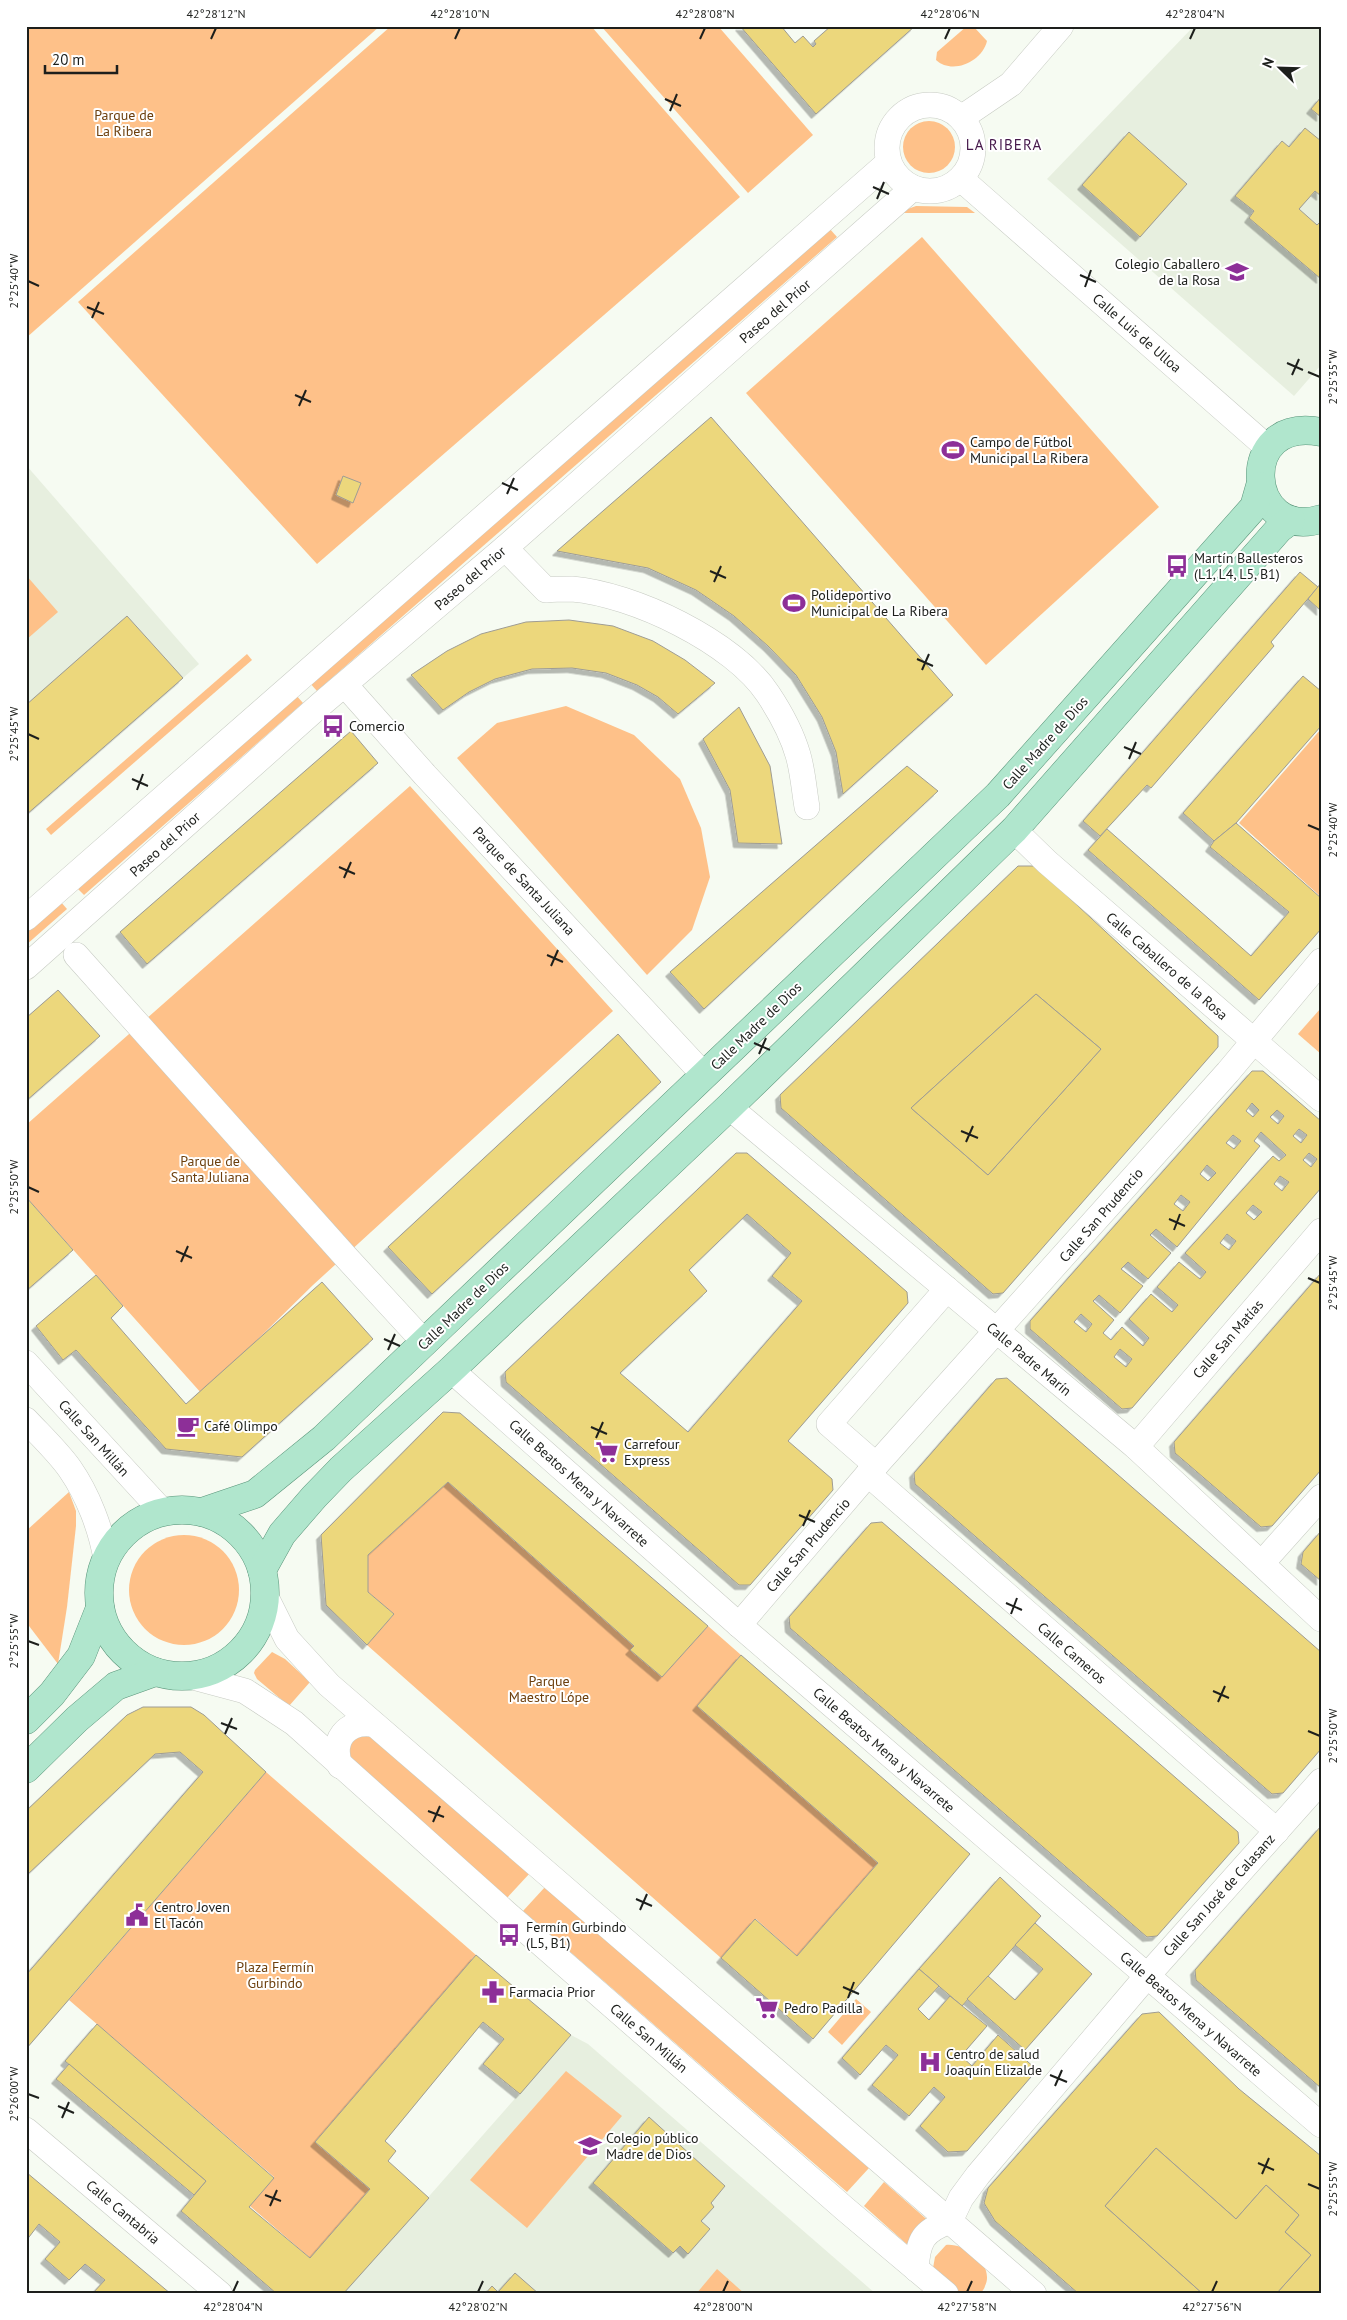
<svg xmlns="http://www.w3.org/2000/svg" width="1347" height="2320" font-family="'PT Sans',sans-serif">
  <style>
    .built { fill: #e7efdf }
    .green { fill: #fec189 }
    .building { fill: #ecd77c; stroke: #9e9c94; fill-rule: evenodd; filter: url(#shadow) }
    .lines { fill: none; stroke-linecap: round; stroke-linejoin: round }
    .minor-casing { stroke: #c7cbc3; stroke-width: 26 }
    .major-casing { stroke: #5a957a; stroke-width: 29 }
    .minor { stroke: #fff; stroke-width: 25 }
    .major { stroke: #b0e6cd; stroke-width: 28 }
    .ticks { fill: none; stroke: #1d1f1c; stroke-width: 2 }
    .labels { text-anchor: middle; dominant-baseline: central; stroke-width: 4; stroke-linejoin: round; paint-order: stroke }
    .park-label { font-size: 14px; fill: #6d400e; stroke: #fff }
    .poi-label { font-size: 14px; fill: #1d1f1c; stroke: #fff; text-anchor: start }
    .street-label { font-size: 14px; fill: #1d1f1c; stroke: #fff }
    .neighbourhood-label { font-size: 15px; letter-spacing: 1px; fill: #46194b; stroke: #fff }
    .neatline { fill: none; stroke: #1d1f1c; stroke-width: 2 }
    .ticks-label { font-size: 12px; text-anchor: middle; fill: #1d1f1c }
  </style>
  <defs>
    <filter id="shadow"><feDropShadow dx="-4.5" dy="4.5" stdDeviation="0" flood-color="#0004"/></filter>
  </defs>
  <rect width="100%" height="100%" fill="#f6fbf2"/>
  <g class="built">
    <path d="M1194 26H1321V365L1294 396 1047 179Z"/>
    <path d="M26 465 199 664 26 815Z"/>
    <path d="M571 2035 588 2044 876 2294H343Z"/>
  </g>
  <g class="green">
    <path d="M26 26H380L26 338Z"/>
    <path d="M391 26H591L740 197 317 564 78 302Z"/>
    <path d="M601 26H718L813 135 748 193Z"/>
    <path d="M967 26H973L987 41C982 62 952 75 936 60L937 52Z"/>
    <circle cx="929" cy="147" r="26"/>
    <path d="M916 206 967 207 975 213H901L905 210Z"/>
    <path d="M829 228 837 237 317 691 309 682Z"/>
    <path d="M922 237 1159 507 986 665 746 393Z"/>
    <path d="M26 575 58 612 26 640Z"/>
    <path d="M247 654 252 660 51 835 46 829Z"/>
    <path d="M296 695 303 703 84 895 76 887Z"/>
    <path d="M566 706 634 735 680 779 701 828 710 877 692 930 647 975 457 758 497 723Z"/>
    <path d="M1321 729V897L1239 823Z"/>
    <path d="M410 786 613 1011 313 1285 202 1394 26 1197V1125Z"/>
    <path d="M60 901 67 909 26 945V931Z"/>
    <path d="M1321 1008V1054L1298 1034Z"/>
    <path d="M448 1482 634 1646 631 1650 662 1677 708 1626 741 1655 698 1706 878 1863 797 1956 756 1919 721 1958 367 1645 394 1614 368 1592V1555Z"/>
    <path d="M69 1492 76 1511V1526L67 1607 58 1664 26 1622V1531Z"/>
    <circle cx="184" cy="1590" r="55"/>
    <path d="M272 1652 285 1659 310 1682 289 1706 257 1679 254 1673 255 1670Z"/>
    <path d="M366 1732 530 1873 506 1899 349 1757 345 1746Z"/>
    <path d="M266 1772 476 1955 315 2142 370 2189 310 2258 250 2206 274 2177 69 2000Z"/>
    <path d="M545 1887 869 2168 847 2192 523 1911Z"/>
    <path d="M856 1999 871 2012 842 2045 828 2032Z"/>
    <path d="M566 2071 622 2116 527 2228 470 2180Z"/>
    <path d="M884 2182 932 2224 910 2247 864 2206Z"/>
    <path d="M946 2245C966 2243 995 2265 985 2286 984 2290 981 2293 977 2294 971 2295 963 2294 957 2294L933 2268 935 2257Z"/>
    <path d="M717 2269 745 2294H696Z"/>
  </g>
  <g class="building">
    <path d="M740 26H781L795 43 803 36 813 47 816 44 814 41 831 26H915L816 114Z"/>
    <path d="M1321 97V117L1311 109Z"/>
    <path d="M1305 128 1321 141V196L1315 191 1299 209 1317 225 1321 221V279L1249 218 1254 211 1235 196 1282 141 1289 147Z"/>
    <path d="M1129 132 1187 184 1140 237 1082 185Z"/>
    <path d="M711 417 953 695 843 794 836 752 822 717 796 675 768 646 734 616 696 590 648 568 557 551Z"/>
    <path d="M343 476 361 483 353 503 336 495Z"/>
    <path d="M1300 572 1318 587 1271 642 1274 646 1151 788 1147 785 1100 836 1083 821Z"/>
    <path d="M1321 583V611L1308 599Z"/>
    <path d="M127 616 183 678 26 815V705Z"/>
    <path d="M569 620 613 626 653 641 685 660 715 683 678 714 658 697 637 685 606 673 572 668 532 669 495 679 469 692 443 710 411 675 447 651 481 634 526 622Z"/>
    <path d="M1303 676 1321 691V726L1236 823 1214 841 1183 813Z"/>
    <path d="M739 707 770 766 782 844 738 843 730 790 703 739Z"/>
    <path d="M351 731 378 763 147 964 120 932Z"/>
    <path d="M907 766 938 791 704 1009 670 972Z"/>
    <path d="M1236 823 1321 898V929L1259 1000 1088 850 1107 829 1251 956 1289 912 1210 847 1214 841Z"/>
    <path d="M1018 866H1035L1218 1036V1047L1003 1293 993 1294 781 1108 780 1095ZM1036 994 1101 1049 988 1175 911 1108Z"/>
    <path d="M58 990 100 1036 26 1101V1018Z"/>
    <path d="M1036 994 1101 1049 988 1175 911 1108Z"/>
    <path d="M618 1034 661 1082 432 1294 388 1247Z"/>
    <path d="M1252 1071H1263L1321 1121V1188L1132 1408 1122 1409 1030 1329V1321ZM1252 1103 1259 1110 1253 1117 1246 1111ZM1277 1110 1284 1116 1278 1124 1270 1117ZM1299 1129 1307 1135 1301 1143 1293 1136ZM1261 1132 1286 1155 1279 1161 1273 1156 1185 1253 1206 1272 1200 1279 1179 1262 1157 1287 1178 1305 1172 1312 1151 1294 1129 1319 1149 1338 1143 1346 1122 1327 1111 1340 1103 1333 1114 1320 1093 1301 1099 1295 1120 1313 1143 1286 1121 1269 1128 1262 1148 1279 1171 1253 1150 1235 1156 1229 1177 1247 1260 1146 1254 1141ZM1233 1135 1241 1141 1234 1149 1226 1143ZM1309 1153 1317 1159 1311 1167 1303 1160ZM1207 1165 1216 1173 1208 1181 1200 1174ZM1280 1176 1289 1182 1282 1191 1274 1184ZM1181 1195 1190 1202 1183 1211 1174 1204ZM1253 1205 1262 1212 1254 1220 1246 1213ZM1227 1234 1236 1241 1229 1250 1220 1243ZM1081 1314 1092 1324 1086 1332 1074 1322ZM1120 1349 1132 1359 1126 1367 1114 1357Z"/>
    <path d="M736 1153H747L828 1223 907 1292 908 1303 788 1441 832 1479 833 1490 750 1585H739L506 1382 505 1372ZM747 1214 791 1253 772 1276 802 1301 688 1432 620 1373 707 1291 689 1270Z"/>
    <path d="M26 1197 73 1250 26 1291Z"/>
    <path d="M1321 1273V1470L1272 1526 1261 1527 1175 1453 1174 1442Z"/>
    <path d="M96 1275 123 1306 111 1318 186 1404 322 1282 373 1339 242 1457 166 1449 76 1350 63 1360 36 1326Z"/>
    <path d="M1007 1378 1321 1652V1749L1283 1793 1272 1794 915 1484 914 1473 990 1386 996 1379Z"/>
    <path d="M443 1412 460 1413 708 1626 662 1677 630 1650 634 1646 448 1482 368 1555V1592L394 1614 367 1645 326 1605 321 1535Z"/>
    <path d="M882 1522 1238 1832 1239 1843 1157 1936 1147 1937 790 1628 789 1617 871 1523Z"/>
    <path d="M1321 1531V1581L1301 1564 1303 1552Z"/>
    <path d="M741 1655 970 1854 813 2039 721 1958 755 1919 797 1956 878 1863 697 1706Z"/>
    <path d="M143 1707H191L204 1715 266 1772 26 2049V1975L203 1772 180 1752 155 1754 26 1876V1811L127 1715Z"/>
    <path d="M1321 1826V2088L1196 1980 1195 1970Z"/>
    <path d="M1000 1877 1041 1916 962 2006 919 1969Z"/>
    <path d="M1035 1923 1092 1974 1025 2050 967 1999 988 1976 1015 2000 1043 1969 1015 1945Z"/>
    <path d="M476 1955 571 2035 520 2094 483 2064 504 2039 483 2022 385 2141 396 2151 388 2161 429 2198 343 2294H277L181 2211 206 2181 65 2061 97 2024 274 2178 249 2207 310 2258 370 2189 315 2142Z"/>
    <path d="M919 1969 939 1986 918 2009 929 2020 950 1996 987 2026 961 2056 972 2066 998 2035 1037 2070 967 2151 948 2152 920 2126 945 2097 934 2087 909 2116 872 2085 898 2055 886 2045 860 2075 842 2058Z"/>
    <path d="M1159 2012 1239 2089 1321 2156V2294H1276L1311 2255 1285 2232 1299 2215 1266 2185 1236 2219 1156 2148 1105 2206 1203 2294H1079L995 2221 984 2203 988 2188 1142 2014Z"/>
    <path d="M69 2064 206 2181 194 2195 56 2079Z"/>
    <path d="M649 2117 725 2186 711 2203 714 2207 701 2221 710 2229 688 2254 680 2246 673 2253 593 2183Z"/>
    <path d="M1156 2148 1236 2219 1266 2185 1299 2215 1285 2232 1311 2255 1276 2294H1203L1105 2206Z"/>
    <path d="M26 2172 171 2294H92L105 2280 85 2264 69 2280 45 2259 60 2242 39 2224 26 2241Z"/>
    <path d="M515 2273 539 2294H485L492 2286 498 2292Z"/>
  </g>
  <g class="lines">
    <defs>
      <g id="minor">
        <circle cx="930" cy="148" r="43"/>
        <path d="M961 118 1011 84 1061 26"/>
        <path d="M961 179 1268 448"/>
        <path d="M505 548 546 590C554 589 564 589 572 589 633 594 734 642 768 694 780 712 792 734 798 755 803 772 804 790 807 807"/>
        <path d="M345 685 425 775 704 1075"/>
        <path d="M1014 830 1047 862 1321 1099"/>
        <path d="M26 918 889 162"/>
        <path d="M76 955 345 1256 425 1343"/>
        <path d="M26 967 320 705 505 548 913 188"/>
        <path d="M729 1107 1136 1447 1321 1619"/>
        <path d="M26 1363 163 1512"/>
        <path d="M451 1370 739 1625 1321 2125"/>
        <path d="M26 1420C41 1436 58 1452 70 1469 88 1495 101 1529 106 1559"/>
        <path d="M1136 1447 1321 1231"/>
        <path d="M876 1465 829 1424 947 1289"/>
        <path d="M868 1474 1277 1831"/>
        <path d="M1262 1563 1321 1497"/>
        <path d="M265 1595 287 1639 329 1685 1034 2294"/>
        <path d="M739 1625 868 1474 1228 1072 1321 961"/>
        <path d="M189 1676 245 1691 294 1723 506 1913 845 2209 946 2294"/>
        <path d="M340 1766C331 1740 346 1721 372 1724"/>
        <path d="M26 2130 220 2294"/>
        <path d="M950 2221 961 2198 978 2175 1147 1976 1321 1781"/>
        <path d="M916 2269C918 2240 923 2231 950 2221"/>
      </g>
      <g id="major">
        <path d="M1321 432C1235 415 1246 542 1321 519"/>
        <circle cx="182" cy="1593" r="83"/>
        <path d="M202 1512 255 1494 324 1438 998 795 1254 507 1260 486"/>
        <path d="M262 1570 282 1534 314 1497 341 1469 451 1370 729 1107 1014 830 1279 529 1291 520"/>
        <path d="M26 1720 52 1694 81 1656 100 1608"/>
        <path d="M26 1769 77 1719 116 1686 155 1672"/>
      </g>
    </defs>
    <use href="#minor" class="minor-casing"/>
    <use href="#major" class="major-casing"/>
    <use href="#minor" class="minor"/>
    <use href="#major" class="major"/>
  </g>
  <path class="ticks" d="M211 39 216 28M455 39 460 28M700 39 705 28M945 39 950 28M1190 39 1195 28M665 99 681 106M670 111 677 94M873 187 889 194M877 199 884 182M1080 275 1096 282M28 281 39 286M1085 287 1091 270M87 307 104 314M92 318 99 302M1287 363 1303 370M1308 372 1320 377M1292 375 1299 359M295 395 311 402M299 406 306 390M502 483 518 490M507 494 514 478M710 571 726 578M714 582 721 566M917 659 933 666M922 670 929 654M28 734 39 739M1124 747 1141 754M1129 759 1136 742M132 779 148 786M137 790 143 774M1308 825 1320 830M339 867 355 874M344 878 351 862M547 955 563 962M551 966 558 950M754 1043 770 1050M759 1054 766 1038M961 1131 978 1138M966 1142 973 1126M28 1187 39 1192M1169 1219 1185 1226M1174 1230 1180 1214M176 1251 192 1258M181 1262 188 1246M1308 1278 1320 1283M384 1339 400 1346M388 1350 395 1334M591 1427 607 1434M596 1438 603 1422M799 1515 815 1522M803 1526 810 1510M1006 1603 1022 1610M1011 1614 1017 1598M28 1641 39 1645M1213 1691 1229 1698M1218 1702 1225 1686M221 1723 237 1729M1308 1731 1320 1736M225 1734 232 1718M428 1811 444 1817M433 1822 440 1806M636 1899 652 1906M640 1910 647 1894M843 1987 859 1994M848 1998 854 1982M1050 2075 1067 2082M1055 2086 1062 2070M28 2094 39 2098M58 2106 74 2113M62 2118 69 2102M1258 2163 1274 2170M1262 2174 1269 2158M1308 2184 1320 2189M265 2195 281 2201M270 2206 277 2190M233 2292 238 2281M478 2292 483 2281M723 2292 728 2281M967 2292 972 2281M1212 2292 1217 2281"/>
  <defs>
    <symbol id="school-bare" viewBox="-9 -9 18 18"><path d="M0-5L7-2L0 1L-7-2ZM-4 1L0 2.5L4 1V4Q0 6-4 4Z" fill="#8d2f98" stroke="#fff" stroke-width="2.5" paint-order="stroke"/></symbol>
    <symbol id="stadium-bare" viewBox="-9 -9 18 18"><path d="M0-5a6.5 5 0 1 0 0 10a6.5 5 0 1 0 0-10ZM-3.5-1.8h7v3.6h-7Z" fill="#8d2f98" stroke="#fff" stroke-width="2.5" paint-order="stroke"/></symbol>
    <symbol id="bus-bare" viewBox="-9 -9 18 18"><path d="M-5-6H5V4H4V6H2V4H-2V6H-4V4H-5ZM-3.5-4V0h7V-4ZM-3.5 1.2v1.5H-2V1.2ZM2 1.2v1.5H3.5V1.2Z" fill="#8d2f98" stroke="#fff" stroke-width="2.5" paint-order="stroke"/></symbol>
    <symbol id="cafe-bare" viewBox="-9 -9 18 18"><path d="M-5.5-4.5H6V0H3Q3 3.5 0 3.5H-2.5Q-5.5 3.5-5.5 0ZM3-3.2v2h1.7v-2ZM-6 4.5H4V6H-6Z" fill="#8d2f98" stroke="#fff" stroke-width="2.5" paint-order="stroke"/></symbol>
    <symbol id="supermarket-bare" viewBox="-9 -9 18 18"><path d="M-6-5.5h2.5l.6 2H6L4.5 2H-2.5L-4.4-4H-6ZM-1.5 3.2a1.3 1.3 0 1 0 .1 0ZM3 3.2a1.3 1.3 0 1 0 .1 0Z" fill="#8d2f98" stroke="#fff" stroke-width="2.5" paint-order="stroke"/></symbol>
    <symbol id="civic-bare" viewBox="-9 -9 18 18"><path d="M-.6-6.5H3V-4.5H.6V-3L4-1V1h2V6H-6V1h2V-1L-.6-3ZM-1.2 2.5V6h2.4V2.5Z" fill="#8d2f98" stroke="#fff" stroke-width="2.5" paint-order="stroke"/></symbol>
    <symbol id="pharmacy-bare" viewBox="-9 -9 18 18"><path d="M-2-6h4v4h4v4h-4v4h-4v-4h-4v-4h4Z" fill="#8d2f98" stroke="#fff" stroke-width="2.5" paint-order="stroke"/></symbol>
    <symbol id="hospital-bare" viewBox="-9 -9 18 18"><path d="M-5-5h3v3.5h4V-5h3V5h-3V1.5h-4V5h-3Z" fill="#8d2f98" stroke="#fff" stroke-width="2.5" paint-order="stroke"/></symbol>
  </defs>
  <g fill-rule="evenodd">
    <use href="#school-bare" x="1221" y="256" width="32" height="32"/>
    <use href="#stadium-bare" x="937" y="434" width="32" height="32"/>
    <use href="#bus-bare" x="1161" y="550" width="32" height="32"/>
    <use href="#stadium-bare" x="778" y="587" width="32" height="32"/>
    <use href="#bus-bare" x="317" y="710" width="32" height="32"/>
    <use href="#cafe-bare" x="172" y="1410" width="32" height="32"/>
    <use href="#supermarket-bare" x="591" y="1436" width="32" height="32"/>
    <use href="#civic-bare" x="121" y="1899" width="32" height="32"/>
    <use href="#bus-bare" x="493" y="1919" width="32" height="32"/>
    <use href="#pharmacy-bare" x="477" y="1976" width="32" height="32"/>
    <use href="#supermarket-bare" x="751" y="1992" width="32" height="32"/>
    <use href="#hospital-bare" x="914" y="2046" width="32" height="32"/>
    <use href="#school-bare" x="574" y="2130" width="32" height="32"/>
  </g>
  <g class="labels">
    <g class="park-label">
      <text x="124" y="115">Parque de<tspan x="124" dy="16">La Ribera</tspan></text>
      <text x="210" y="1161">Parque de<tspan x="210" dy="16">Santa Juliana</tspan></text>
      <text x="549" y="1681">Parque<tspan x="549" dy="16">Maestro Lópe</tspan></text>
      <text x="275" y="1967">Plaza Fermín<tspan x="275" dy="16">Gurbindo</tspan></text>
    </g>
    <g class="poi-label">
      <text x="1220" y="264" text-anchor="end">Colegio Caballero<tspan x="1220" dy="16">de la Rosa</tspan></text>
      <text x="970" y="442">Campo de Fútbol<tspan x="970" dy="16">Municipal La Ribera</tspan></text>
      <text x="1194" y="558">Martín Ballesteros<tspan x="1194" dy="16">(L1, L4, L5, B1)</tspan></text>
      <text x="811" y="595">Polideportivo<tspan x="811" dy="16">Municipal de La Ribera</tspan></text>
      <text x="349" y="726">Comercio</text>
      <text x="204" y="1426">Café Olimpo</text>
      <text x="624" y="1444">Carrefour<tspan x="624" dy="16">Express</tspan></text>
      <text x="154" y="1907">Centro Joven<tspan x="154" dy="16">El Tacón</tspan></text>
      <text x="526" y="1927">Fermín Gurbindo<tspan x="526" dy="16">(L5, B1)</tspan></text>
      <text x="509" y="1992">Farmacia Prior</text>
      <text x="784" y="2008">Pedro Padilla</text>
      <text x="946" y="2054">Centro de salud<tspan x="946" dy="16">Joaquín Elizalde</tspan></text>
      <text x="606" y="2138">Colegio público<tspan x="606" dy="16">Madre de Dios</tspan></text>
    </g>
    <g class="street-label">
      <text transform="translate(775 311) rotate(-41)">Paseo del Prior</text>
      <text transform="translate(1137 333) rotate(41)">Calle Luis de Ulloa</text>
      <text transform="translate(470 578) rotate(-41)">Paseo del Prior</text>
      <text transform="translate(1045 743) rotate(-48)">Calle Madre de Dios</text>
      <text transform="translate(165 844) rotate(-42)">Paseo del Prior</text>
      <text transform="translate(524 881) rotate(47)">Parque de Santa Juliana</text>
      <text transform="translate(1167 966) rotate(41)">Calle Caballero de la Rosa</text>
      <text transform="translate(756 1026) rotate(-44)">Calle Madre de Dios</text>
      <text transform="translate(1101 1215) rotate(-49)">Calle San Prudencio</text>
      <text transform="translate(463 1306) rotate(-44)">Calle Madre de Dios</text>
      <text transform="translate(1228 1339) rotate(-49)">Calle San Matías</text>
      <text transform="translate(1029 1359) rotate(40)">Calle Padre Marín</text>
      <text transform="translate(94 1438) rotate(48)">Calle San Millán</text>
      <text transform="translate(579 1483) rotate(42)">Calle Beatos Mena y Navarrete</text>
      <text transform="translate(808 1545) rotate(-49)">Calle San Prudencio</text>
      <text transform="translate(1072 1653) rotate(41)">Calle Cameros</text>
      <text transform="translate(884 1750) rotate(41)">Calle Beatos Mena y Navarrete</text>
      <text transform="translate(1219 1895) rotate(-48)">Calle San José de Calasanz</text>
      <text transform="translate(1191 2014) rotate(41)">Calle Beatos Mena y Navarrete</text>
      <text transform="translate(649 2038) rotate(41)">Calle San Millán</text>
      <text transform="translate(123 2212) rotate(40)">Calle Cantabria</text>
    </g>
    <g class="neighbourhood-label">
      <text x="1004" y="144">LA RIBERA</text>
    </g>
  </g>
  <rect width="1347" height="2320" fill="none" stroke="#ffffff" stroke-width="55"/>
  <g transform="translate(1280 68) rotate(293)" stroke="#ffffff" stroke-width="4" paint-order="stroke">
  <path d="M0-4L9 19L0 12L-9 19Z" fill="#1d1f1c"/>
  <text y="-8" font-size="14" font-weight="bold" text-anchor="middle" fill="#1d1f1c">N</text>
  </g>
  <path d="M45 65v8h72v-8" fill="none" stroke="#1d1f1c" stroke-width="2.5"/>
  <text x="52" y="65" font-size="15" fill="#1d1f1c" stroke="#ffffff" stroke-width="4" paint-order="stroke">20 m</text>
  <rect x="28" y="28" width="1292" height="2264" class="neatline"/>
  <g class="ticks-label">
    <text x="216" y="18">42°28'12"N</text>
    <text x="460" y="18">42°28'10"N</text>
    <text x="705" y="18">42°28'08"N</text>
    <text x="950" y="18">42°28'06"N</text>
    <text x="1195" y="18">42°28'04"N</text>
    <text transform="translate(14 281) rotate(-90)" y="4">2°25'40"W</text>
    <text transform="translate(1333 377) rotate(-90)" y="4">2°25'35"W</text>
    <text transform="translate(14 734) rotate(-90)" y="4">2°25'45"W</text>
    <text transform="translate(1333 830) rotate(-90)" y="4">2°25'40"W</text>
    <text transform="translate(14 1187) rotate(-90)" y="4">2°25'50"W</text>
    <text transform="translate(1333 1283) rotate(-90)" y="4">2°25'45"W</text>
    <text transform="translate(14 1641) rotate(-90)" y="4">2°25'55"W</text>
    <text transform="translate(1333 1736) rotate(-90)" y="4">2°25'50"W</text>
    <text transform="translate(14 2094) rotate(-90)" y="4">2°26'00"W</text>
    <text transform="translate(1333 2189) rotate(-90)" y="4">2°25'55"W</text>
    <text x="233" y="2311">42°28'04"N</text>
    <text x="478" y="2311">42°28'02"N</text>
    <text x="723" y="2311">42°28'00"N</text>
    <text x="967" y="2311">42°27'58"N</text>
    <text x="1212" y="2311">42°27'56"N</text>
  </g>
</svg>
